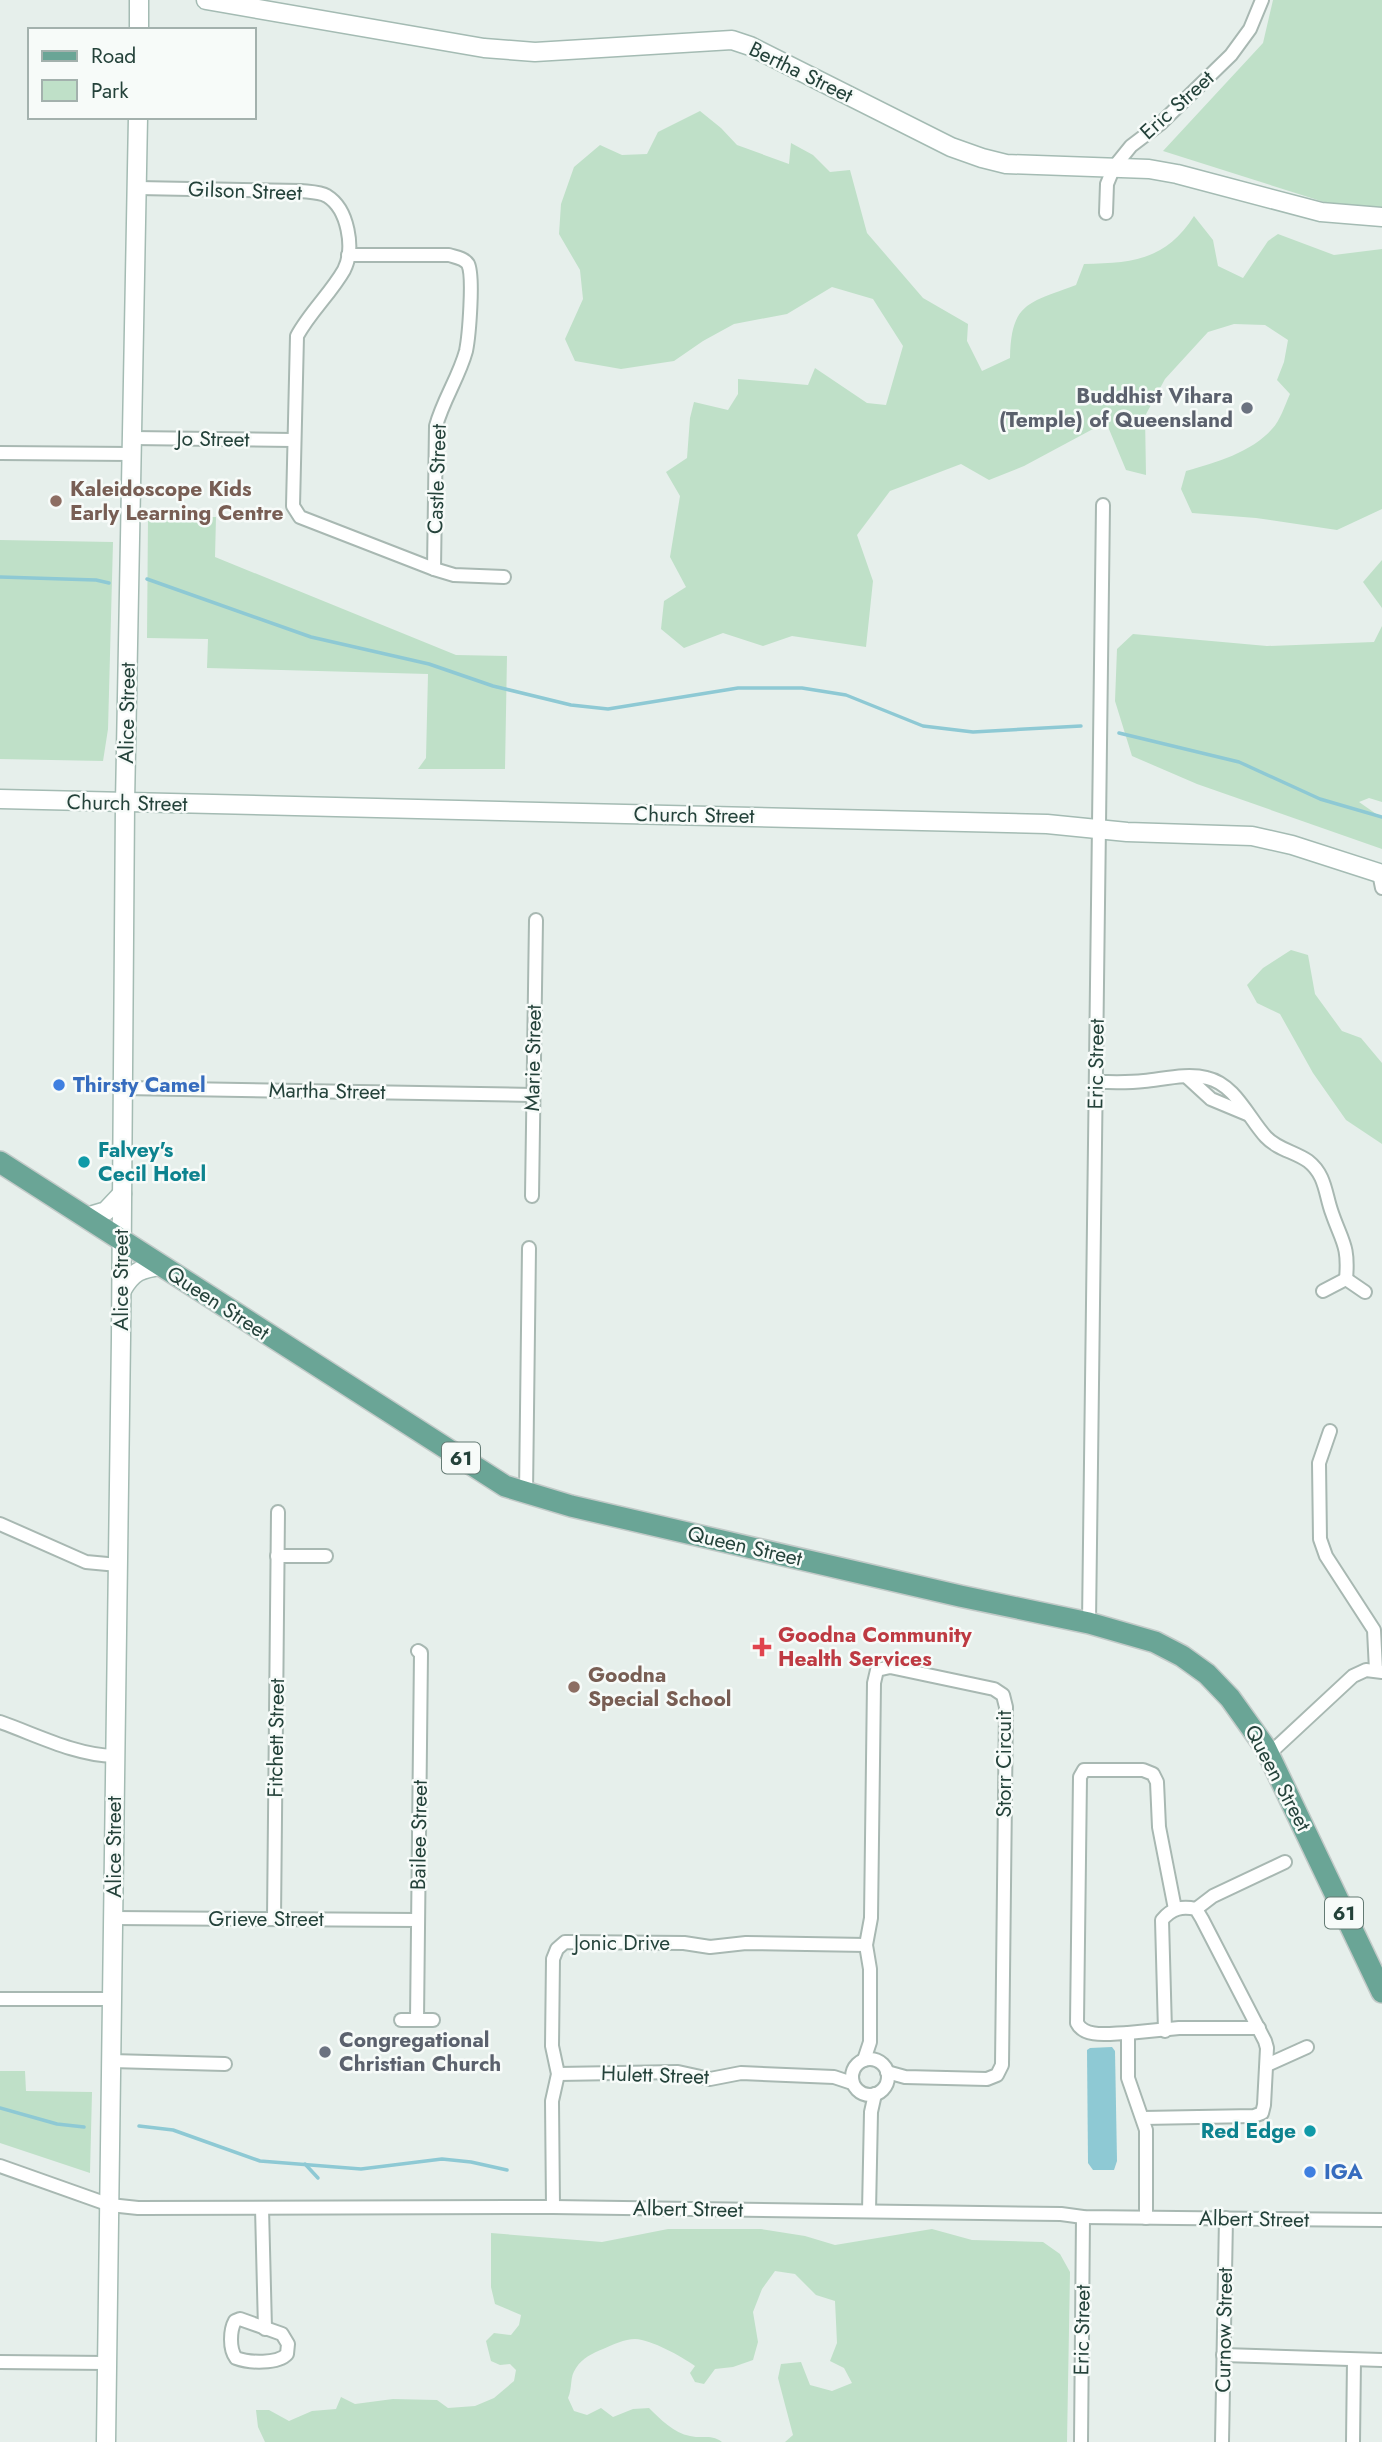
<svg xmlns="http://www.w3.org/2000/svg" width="1382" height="2442" font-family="Jost,sans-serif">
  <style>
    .green { fill: #bfe0c8 }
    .water { fill: #8ec9d4 }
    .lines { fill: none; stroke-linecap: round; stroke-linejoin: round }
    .stream { stroke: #8ec9d4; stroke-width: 3.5 }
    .street-casing { stroke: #a8b8b2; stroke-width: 16 }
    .secondary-casing { stroke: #a4bbb3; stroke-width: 21 }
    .primary-casing { stroke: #c2cac8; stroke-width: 24 }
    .street { stroke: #fff; stroke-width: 12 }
    .secondary { stroke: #fff; stroke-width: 18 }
    .primary { stroke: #6aa596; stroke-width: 21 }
    .worship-dot { fill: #6b7280; stroke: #f7fbf9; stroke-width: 2.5 }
    .education-dot { fill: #8d6e63; stroke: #f7fbf9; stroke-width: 2.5 }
    .shop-dot { fill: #3f7fe0; stroke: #f7fbf9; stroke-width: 2.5 }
    .culture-dot { fill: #0f9aa8; stroke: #f7fbf9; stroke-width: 2.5 }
    .health-dot { fill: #e0444e; stroke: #f7fbf9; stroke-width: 2.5 }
    .labels { text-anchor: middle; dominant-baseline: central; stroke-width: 5; stroke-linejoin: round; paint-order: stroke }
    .shield { fill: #f7fbf9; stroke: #637a73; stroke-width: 2 }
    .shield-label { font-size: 19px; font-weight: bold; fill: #24423a }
    .street-label { font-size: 21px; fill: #24423a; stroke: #f7fbf9 }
    .worship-label { font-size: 21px; font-weight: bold; fill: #5b616d; stroke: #f7fbf9; text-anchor: end }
    .education-label { font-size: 21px; font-weight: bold; fill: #785e54; stroke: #f7fbf9; text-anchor: start }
    .shop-label { font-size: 21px; font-weight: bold; fill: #366cbe; stroke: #f7fbf9; text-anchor: start }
    .culture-label { font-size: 21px; font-weight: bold; fill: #0d838f; stroke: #f7fbf9; text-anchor: start }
    .health-label { font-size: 21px; font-weight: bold; fill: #be3a42; stroke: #f7fbf9; text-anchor: start }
  </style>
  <rect width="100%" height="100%" fill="#e6efeb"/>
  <g class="green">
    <path d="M1273 0H1382V209L1343 208 1163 151 1263 43Z"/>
    <path d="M700 111 721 128 737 145 789 164 791 143 813 155 830 172 850 170 867 233 923 298 968 324 967 341 982 371 1010 358C1011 302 1029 303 1076 285L1084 264C1133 263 1166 260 1194 216L1213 240 1218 266 1243 278 1268 241 1278 234 1334 255 1382 249V509L1337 530 1256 518 1192 513 1181 489 1186 471C1215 463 1252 452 1272 429 1280 421 1285 405 1290 394L1277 380 1284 362 1288 340 1265 325 1234 324 1208 332 1165 379 1145 416 1146 475 1126 470 1106 422 1024 466 989 480 961 464 890 491 857 535 873 581 866 647 792 636 763 646 723 633 684 648 661 629 664 601 686 587 670 557 680 496 666 472 687 458 690 418 694 402 728 410 738 394V379L808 385 815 368 867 403 886 405 903 346 873 299 832 287 787 314 734 324 703 341 674 361 621 369 575 361 565 339 583 299 580 270 559 234 561 204 574 167 600 145 622 155 647 154 658 132Z"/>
    <path d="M148 517H216L215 557 456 655 507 656 505 769H418L426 758 428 674 207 668 208 639 147 638Z"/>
    <path d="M0 540 113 542 108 729 103 761 0 759Z"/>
    <path d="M1382 560V608L1363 582Z"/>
    <path d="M1382 626V802L1369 798 1359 802 1382 818V849L1197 784 1132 756 1115 701 1117 649 1133 634 1267 646 1374 642Z"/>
    <path d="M1291 950 1308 955 1315 994 1342 1031 1361 1038 1382 1063V1144L1346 1120 1313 1073 1280 1014 1257 1003 1247 985 1263 968Z"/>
    <path d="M0 2071H25L26 2091 92 2092 90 2173 0 2143Z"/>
    <path d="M668 2229H761L805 2236 835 2245 932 2229 972 2240 1043 2242 1060 2254 1070 2272 1067 2442H785L793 2435 778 2378 781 2364 801 2362 810 2385 832 2391 852 2383 844 2368 830 2361 837 2343 835 2301 816 2295 795 2274 775 2271 762 2289 753 2312 758 2342 753 2360 733 2367 715 2369 704 2384 695 2382 690 2373 695 2366C681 2356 652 2340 635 2339 625 2339 612 2345 603 2349 593 2353 582 2358 576 2368 569 2378 573 2387 568 2398L574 2411 587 2415 601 2408 613 2417 633 2409 649 2408C660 2419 674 2433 690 2436 702 2439 711 2434 722 2442H265L258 2427 256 2410H269L289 2421 312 2411 336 2409 341 2397 355 2404 393 2399 437 2400 448 2408 475 2406 494 2398 514 2381 516 2370 510 2364 500 2365 491 2361 486 2341 494 2333 511 2335 519 2325 521 2315 495 2304 491 2287V2233L602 2242Z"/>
  </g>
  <path class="water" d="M1112 2047 1115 2051 1117 2161 1114 2170H1093L1088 2163 1087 2050 1090 2048Z"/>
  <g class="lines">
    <g class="stream">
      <path d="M0 577 96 580 109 583"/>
      <path d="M147 579 311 637 429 664 493 686 571 705 608 709 738 688H802L846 695 923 726 973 732 1081 726"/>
      <path d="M1119 733 1239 762 1320 799 1382 817"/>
      <path d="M0 2108 57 2124 84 2127"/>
      <path d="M139 2126 173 2130 260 2161 361 2169 442 2159 471 2162 507 2170"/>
      <path d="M305 2164 318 2178"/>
    </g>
    <defs>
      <g id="street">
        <path d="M138 188 301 191C309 192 320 192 327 196 348 209 355 248 344 270 331 293 310 312 297 336L293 506 300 517 434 569 454 575 504 577"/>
        <path d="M1106 213 1107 184 1114 167 1131 146 1160 124 1231 55 1250 29 1262 0"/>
        <path d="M348 255H449C455 257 464 258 468 264 474 276 469 336 466 351 459 377 443 400 436 426L434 569"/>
        <path d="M132 438 293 440"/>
        <path d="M0 453 132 454"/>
        <path d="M1379 873 1382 888"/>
        <path d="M1187 1077 1211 1099 1247 1114"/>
        <path d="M1096 1082C1111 1082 1128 1083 1144 1081 1164 1079 1187 1073 1207 1078 1235 1084 1249 1119 1266 1137 1277 1149 1295 1152 1308 1161 1326 1175 1325 1194 1332 1213 1342 1242 1349 1245 1346 1279"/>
        <path d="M123 1088 532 1095"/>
        <path d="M532 1196 536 920"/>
        <path d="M1323 1291 1346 1279 1365 1292"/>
        <path d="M1330 1431 1319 1463 1320 1539 1326 1556 1374 1630 1376 1670"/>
        <path d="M526 1493 529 1248"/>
        <path d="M0 1524 86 1562 118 1565"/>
        <path d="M277 1556H326"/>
        <path d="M1089 1623 1103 505"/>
        <path d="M0 1722C37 1735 75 1755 114 1756"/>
        <path d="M1269 1754 1353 1676 1366 1670 1382 1672"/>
        <path d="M1196 1909 1213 1896 1285 1862"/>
        <path d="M113 1918 418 1920"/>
        <path d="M274 1919 278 1512"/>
        <path d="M0 1999H112"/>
        <path d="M401 2020H433"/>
        <path d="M417 2020 421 1653 418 1651"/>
        <path d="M1128 2033 1179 2028H1259"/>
        <circle cx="870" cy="2077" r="18"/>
        <path d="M864 2060 870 2042V1969L866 1945 871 1918 874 1683 877 1670 890 1667 994 1689 1003 1695 1006 1707 1002 2065 997 2075 987 2079 905 2077 887 2072"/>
        <path d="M111 2061 225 2064"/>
        <path d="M1267 2065 1307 2047"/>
        <path d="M558 2074 678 2072 710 2079 741 2073 834 2077 852 2083"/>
        <path d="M1143 2118 1254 2116 1262 2113 1264 2105 1267 2048 1265 2041 1202 1919 1196 1909C1182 1906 1172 1908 1162 1920L1165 2031"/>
        <path d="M0 2166 110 2205 138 2208 553 2207 1061 2214 1083 2217 1382 2220"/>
        <path d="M553 2207 552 2101 558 2074 552 2046 553 1959 557 1949 565 1942 684 1943 710 1947 746 1943 866 1945"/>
        <path d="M262 2208 265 2329"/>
        <path d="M869 2211 871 2112 875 2094"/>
        <path d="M1146 2218V2130L1128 2078V2033C1112 2033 1085 2039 1077 2023L1080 1777 1084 1770H1143L1153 1774 1157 1782 1159 1827 1175 1909"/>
        <path d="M240 2319 282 2334 288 2344 287 2354C278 2364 249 2363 236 2358 229 2349 230 2330 235 2321Z"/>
        <path d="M1223 2355 1382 2360"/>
        <path d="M0 2362 107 2363"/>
        <path d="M1081 2442 1083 2217"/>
        <path d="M1222 2442 1226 2218"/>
        <path d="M1353 2442 1354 2360"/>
      </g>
      <g id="secondary">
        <path d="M206 0 484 48 535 52 732 40 750 46 951 147 982 158 1006 164 1149 169 1177 174 1321 212 1382 217"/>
        <path d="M139 30V0"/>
        <path d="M0 799 1047 824 1127 832 1252 836 1292 845 1382 874"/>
        <path d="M86 1217 106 1211 122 1194"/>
        <path d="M122 1290C132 1272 141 1268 162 1266"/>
        <path d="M106 2442 121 1338 125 803 138 117"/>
      </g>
      <path id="primary" d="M0 1162 505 1486 571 1506 960 1596 1089 1623 1155 1642 1182 1656 1207 1674 1230 1698 1265 1747 1382 1992"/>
    </defs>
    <use href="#street" class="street-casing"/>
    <use href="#secondary" class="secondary-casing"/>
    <use href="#primary" class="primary-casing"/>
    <use href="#street" class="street"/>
    <use href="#secondary" class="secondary"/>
    <use href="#primary" class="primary"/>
  </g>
  <g class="worship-dot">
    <circle cx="1247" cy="408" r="7"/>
    <circle cx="325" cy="2052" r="7"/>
  </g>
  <g class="education-dot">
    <circle cx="56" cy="501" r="7"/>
    <circle cx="574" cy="1687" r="7"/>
  </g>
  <g class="shop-dot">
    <circle cx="59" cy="1085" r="7"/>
    <circle cx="1310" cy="2172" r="7"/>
  </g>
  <g class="culture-dot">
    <circle cx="84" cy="1162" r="7"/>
    <circle cx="1310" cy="2131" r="7"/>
  </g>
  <path class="health-dot" d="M758.5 1636.5h7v7h7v7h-7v7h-7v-7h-7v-7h7z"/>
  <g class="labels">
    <g class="shield">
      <rect x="442" y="1442.5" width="38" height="31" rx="5"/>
      <rect x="1325" y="1897.5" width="38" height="31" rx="5"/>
    </g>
    <g class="shield-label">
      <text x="461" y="1458">61</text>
      <text x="1344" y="1913">61</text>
    </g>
    <g class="street-label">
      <text transform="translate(801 72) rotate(26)">Bertha Street</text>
      <text transform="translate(1177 105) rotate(-42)">Eric Street</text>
      <text transform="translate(245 191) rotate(2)">Gilson Street</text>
      <text transform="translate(213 439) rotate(1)">Jo Street</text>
      <text transform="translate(437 479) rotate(-88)">Castle Street</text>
      <text transform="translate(127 713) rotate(-89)">Alice Street</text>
      <text transform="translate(127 803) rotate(1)">Church Street</text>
      <text transform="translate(694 815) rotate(1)">Church Street</text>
      <text transform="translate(533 1058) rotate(-89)">Marie Street</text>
      <text transform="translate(1096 1064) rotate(-89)">Eric Street</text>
      <text transform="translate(327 1091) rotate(1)">Martha Street</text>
      <text transform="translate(121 1280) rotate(-90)">Alice Street</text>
      <text transform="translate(218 1303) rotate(33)">Queen Street</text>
      <text transform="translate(745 1546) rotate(13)">Queen Street</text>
      <text transform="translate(276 1738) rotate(-89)">Fitchett Street</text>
      <text transform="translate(1004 1764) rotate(-90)">Storr Circuit</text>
      <text transform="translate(1278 1778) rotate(62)">Queen Street</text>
      <text transform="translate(419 1835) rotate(-89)">Bailee Street</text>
      <text transform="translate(114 1847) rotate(-90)">Alice Street</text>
      <text x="266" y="1919">Grieve Street</text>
      <text x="622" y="1943">Jonic Drive</text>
      <text transform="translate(655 2075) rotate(2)">Hulett Street</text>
      <text transform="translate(688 2209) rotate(1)">Albert Street</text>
      <text transform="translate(1254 2219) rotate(1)">Albert Street</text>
      <text transform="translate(1082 2330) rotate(-89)">Eric Street</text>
      <text transform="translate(1224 2330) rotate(-89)">Curnow Street</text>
    </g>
    <g class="worship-label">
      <text x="1233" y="396">Buddhist Vihara<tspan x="1233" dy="24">(Temple) of Queensland</tspan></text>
      <text x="339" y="2040" text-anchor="start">Congregational<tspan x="339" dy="24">Christian Church</tspan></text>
    </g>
    <g class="education-label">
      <text x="70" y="489">Kaleidoscope Kids<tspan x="70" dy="24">Early Learning Centre</tspan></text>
      <text x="588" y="1675">Goodna<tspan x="588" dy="24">Special School</tspan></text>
    </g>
    <g class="shop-label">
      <text x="73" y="1085">Thirsty Camel</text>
      <text x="1324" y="2172">IGA</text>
    </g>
    <g class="culture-label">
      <text x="98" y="1150">Falvey's<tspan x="98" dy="24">Cecil Hotel</tspan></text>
      <text x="1296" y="2131" text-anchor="end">Red Edge</text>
    </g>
    <g class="health-label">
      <text x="778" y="1635">Goodna Community<tspan x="778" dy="24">Health Services</tspan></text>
    </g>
  </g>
  <rect x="28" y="28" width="228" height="91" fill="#f7fbf9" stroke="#a3b1ad" stroke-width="2"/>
  <rect x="42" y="51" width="35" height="10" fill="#6aa596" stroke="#a3b1ad" stroke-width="2"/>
  <text x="91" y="63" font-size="21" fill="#24423a">Road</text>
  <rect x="42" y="80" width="35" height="21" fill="#bfe0c8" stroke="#a3b1ad" stroke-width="2"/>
  <text x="91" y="98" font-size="21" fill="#24423a">Park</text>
</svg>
